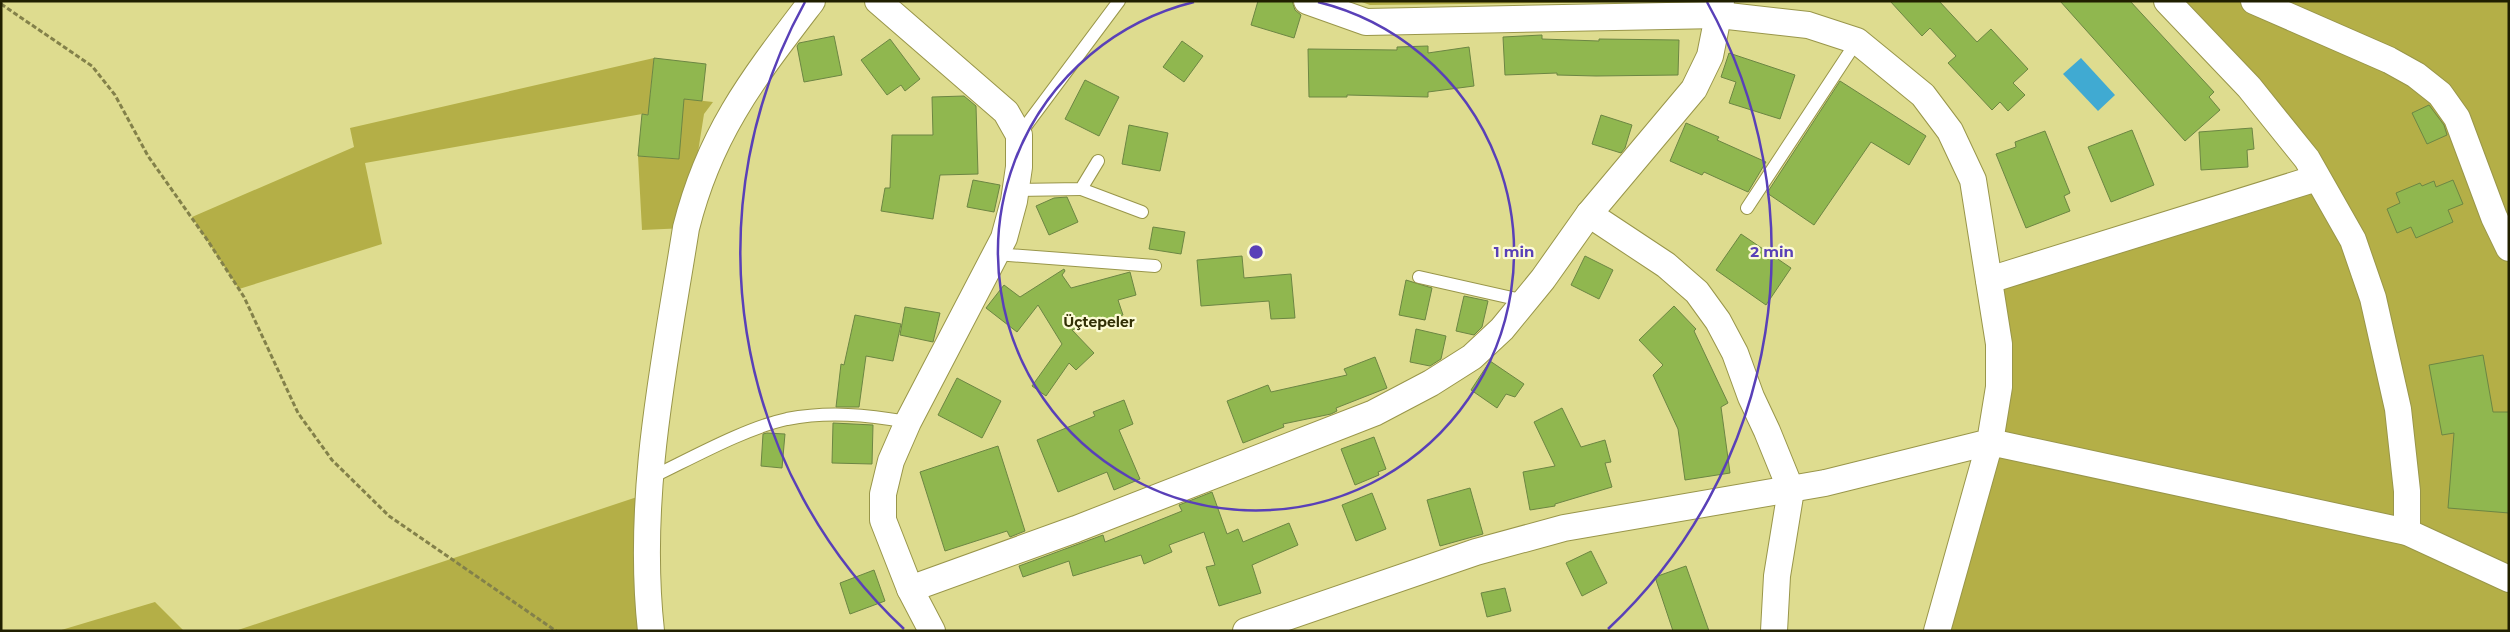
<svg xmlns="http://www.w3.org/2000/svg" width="2510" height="632" font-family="Montserrat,sans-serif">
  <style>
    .green { fill: #b4af47 }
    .water { fill: #40aad2 }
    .building { fill: #90b74f; stroke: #6c8643 }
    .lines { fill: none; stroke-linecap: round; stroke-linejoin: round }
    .lane-casing { stroke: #99964a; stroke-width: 14 }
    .street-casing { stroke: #99964a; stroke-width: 28 }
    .path { stroke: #83814a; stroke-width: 3; stroke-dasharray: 5 2.5; stroke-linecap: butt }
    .lane { stroke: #fff; stroke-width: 12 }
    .street { stroke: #fff; stroke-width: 26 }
    .ring { fill: none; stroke: #5940b8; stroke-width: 2.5 }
    .labels { text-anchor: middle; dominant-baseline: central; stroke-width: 4.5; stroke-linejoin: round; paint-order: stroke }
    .neighbourhood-label { font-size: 14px; font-weight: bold; fill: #323006; stroke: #fcfbd5 }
    .centre { fill: #5940b8; stroke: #fcfbd5; stroke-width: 2.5 }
    .ring-label { font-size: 15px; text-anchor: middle; font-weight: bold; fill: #5940b8; stroke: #fcfbd5; stroke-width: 4.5; stroke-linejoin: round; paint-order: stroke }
  </style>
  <rect width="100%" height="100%" fill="#dedc8f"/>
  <g class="green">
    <path d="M1359 1H1721L1370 5Z"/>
    <path d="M2167 1H2509V631H1937L1990 442 1989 280 2317 178Z"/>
    <path d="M654 58 650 95 713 102 704 114 686 228 642 230 638 156 679 159 682 118 642 114 365 163 382 244 239 289 192 217 354 147 350 128Z"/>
    <path d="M649 493 651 631H235Z"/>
    <path d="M155 602 184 631H58Z"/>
  </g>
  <path class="water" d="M2081 58 2115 95 2098 111 2063 74Z"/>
  <g class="building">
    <path d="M1258 1H1292L1295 10 1301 15 1294 38 1251 25Z"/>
    <path d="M1890 1H1939L1977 42 1991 29 2028 69 2013 83 2025 95 2008 111 2000 102 1992 110 1948 63 1956 56 1930 28 1922 36Z"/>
    <path d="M2060 1H2130L2214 92 2209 97 2220 110 2185 141Z"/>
    <path d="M1542 35V39L1599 41V39L1679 40 1678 75 1596 76 1557 75V73L1505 75 1503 37Z"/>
    <path d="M834 36 842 75 804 82 797 46 799 43Z"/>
    <path d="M890 39 920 79 905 91 901 85 887 95 861 60Z"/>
    <path d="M1182 41 1203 56 1184 82 1163 67Z"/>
    <path d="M1428 46V53L1469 47 1474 86 1428 92V97L1347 95V97H1309L1308 49 1397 50V47Z"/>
    <path d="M1729 53 1795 75 1780 119 1729 103 1736 82 1721 77Z"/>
    <path d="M654 58 706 64 702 101 684 99 679 159 638 156 642 114 648 115Z"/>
    <path d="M1085 80 1119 97 1099 136 1065 119Z"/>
    <path d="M1840 81 1926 136 1909 165 1871 142 1814 225 1767 193Z"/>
    <path d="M964 96 976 106 978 174 940 175 933 219 881 211 885 188H890L892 135H933L932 97Z"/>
    <path d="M2429 105 2444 125 2447 135 2427 144 2412 113Z"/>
    <path d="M1601 115 1632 125 1625 148 1621 153 1592 144Z"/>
    <path d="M1686 123 1719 137 1717 140 1766 162 1748 192 1704 172 1702 175 1670 161Z"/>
    <path d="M1129 125 1168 133 1160 171 1122 164Z"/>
    <path d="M2252 128 2254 149 2247 150 2248 167 2201 170 2199 132Z"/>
    <path d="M2132 130 2154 185 2111 202 2088 147Z"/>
    <path d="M2045 131 2070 193 2064 196 2070 211 2026 228 1996 154 2016 147 2015 142Z"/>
    <path d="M973 180 1000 185 994 212 967 207Z"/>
    <path d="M2453 180 2463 204 2448 210 2453 222 2416 238 2411 227 2397 233 2387 209 2400 203 2396 193 2420 183 2422 186 2434 181 2436 187Z"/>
    <path d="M1067 197 1078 222 1049 235 1036 206 1054 198Z"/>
    <path d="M1153 227 1185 232 1181 254 1149 249Z"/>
    <path d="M1741 234 1791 268 1766 305 1716 270Z"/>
    <path d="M1242 256 1244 278 1291 274 1295 318 1271 319 1269 301 1201 306 1197 260Z"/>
    <path d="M1585 256 1613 270 1599 299 1571 285Z"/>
    <path d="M1064 269 1065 271 1062 275 1071 288 1130 272 1136 295 1118 300 1123 315 1072 330 1094 353 1076 370 1069 363 1046 396 1032 386 1062 344 1038 305 1017 332 986 308 1004 285 1020 297Z"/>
    <path d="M1406 280 1432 288 1425 320 1399 315Z"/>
    <path d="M1464 296 1488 301 1482 327 1474 335 1456 331Z"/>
    <path d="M1674 306 1696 329 1694 331 1728 403 1721 407 1730 473 1685 480 1678 429 1653 375 1663 365 1639 340Z"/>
    <path d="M905 307 940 313 933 342 900 335Z"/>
    <path d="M855 315 901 324 893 361 866 356 859 407H836L841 364 844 365Z"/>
    <path d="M1416 329 1446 336 1441 359 1430 366 1410 362Z"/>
    <path d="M2483 355 2493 412H2509V513L2448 508 2454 433 2442 435 2429 365Z"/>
    <path d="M1375 357 1387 388 1336 408 1337 411 1331 414 1283 424 1284 427 1243 443 1227 401 1268 385 1271 392 1347 375 1344 369Z"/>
    <path d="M1490 361 1524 384 1515 397 1506 394 1497 408 1471 390Z"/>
    <path d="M957 378 1001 401 982 438 938 415Z"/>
    <path d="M1124 400 1133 424 1119 430 1140 479 1114 490 1107 472 1058 492 1037 440 1095 416 1093 412Z"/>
    <path d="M1562 408 1581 447 1605 440 1611 462 1605 463 1612 487 1555 504V506L1530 510 1523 472 1555 466 1534 422Z"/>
    <path d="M833 423 873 425 872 464 832 463Z"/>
    <path d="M767 433 785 434 782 468 761 466 763 434Z"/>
    <path d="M1374 437 1386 469 1378 472 1379 475 1355 485 1341 449Z"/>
    <path d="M998 446 1025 531 1010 537 1007 531 945 551 920 472Z"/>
    <path d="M1470 488 1483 534 1440 546 1427 500Z"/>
    <path d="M1212 492 1227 534 1238 529 1243 542 1289 523 1298 545 1252 565 1261 593 1219 606 1206 567 1215 565 1204 532 1169 545 1172 552 1144 564 1141 555 1073 576 1069 561 1023 577 1019 566 1103 535 1105 542 1182 511 1179 505Z"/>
    <path d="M1372 493 1386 529 1356 541 1342 505Z"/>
    <path d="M1591 551 1607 583 1582 596 1566 563Z"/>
    <path d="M1686 566 1709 631H1673L1655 577Z"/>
    <path d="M874 570 885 601 850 614 840 583Z"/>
    <path d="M1505 588 1511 611 1487 617 1481 593Z"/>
  </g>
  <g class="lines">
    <defs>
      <g id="lane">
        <path d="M1019 135 1119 1"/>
        <path d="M1081 189 1142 212"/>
        <path d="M1016 190 1081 189 1098 161"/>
        <path d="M1747 208 1857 41"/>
        <path d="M996 254 1155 266"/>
        <path d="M1419 277 1525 301"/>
        <path d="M650 478C690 459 745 428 787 419 829 411 867 415 908 422"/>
      </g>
      <g id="street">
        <path d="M878 1 1006 112 1019 135V167L1014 201 1004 238 908 422 891 461 883 494V520L910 589"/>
        <path d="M2167 1 2249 87 2307 159 2353 240 2373 298 2398 409 2407 491V532"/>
        <path d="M2254 1 2389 60 2416 75 2440 94 2457 118 2494 217 2509 248"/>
        <path d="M1589 214 1666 265 1697 292 1718 321 1735 353 1751 397 1767 431 1791 490 1777 576 1774 631"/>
        <path d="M1989 280 2317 178"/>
        <path d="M651 631C636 495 665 361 686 228 710 132 754 77 812 1"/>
        <path d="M932 631 910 589 1076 529 1374 413 1431 383 1472 357 1502 329 1543 279 1589 214 1694 89 1710 56 1721 1"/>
        <path d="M1246 631 1476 552 1564 528 1825 483 1990 442 1999 387V344L1973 180 1950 131 1923 95 1857 41 1808 25 1719 15 1366 22 1307 1"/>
        <path d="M1937 631 1990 442 2407 532 2509 579"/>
      </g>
    </defs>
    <use href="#lane" class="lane-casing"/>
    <use href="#street" class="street-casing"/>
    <path class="path" d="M1 4 92 66 115 95 148 156 208 241 244 297 298 413 332 460 389 516 556 631"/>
    <use href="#lane" class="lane"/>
    <use href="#street" class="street"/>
  </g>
  <g class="ring">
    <path d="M1318 2A258 258 0 1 1 1194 2"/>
    <path d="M904 629A516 516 0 0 1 805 2M1707 2A516 516 0 0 1 1608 629"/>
  </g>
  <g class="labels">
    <g class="neighbourhood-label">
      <text x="1099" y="322">Üçtepeler</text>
    </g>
  </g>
  <circle cx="1256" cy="252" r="8" class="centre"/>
  <g class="ring-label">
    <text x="1514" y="257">1 min</text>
    <text x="1772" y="257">2 min</text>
  </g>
  <rect width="2510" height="632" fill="none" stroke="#201f00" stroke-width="5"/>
</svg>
